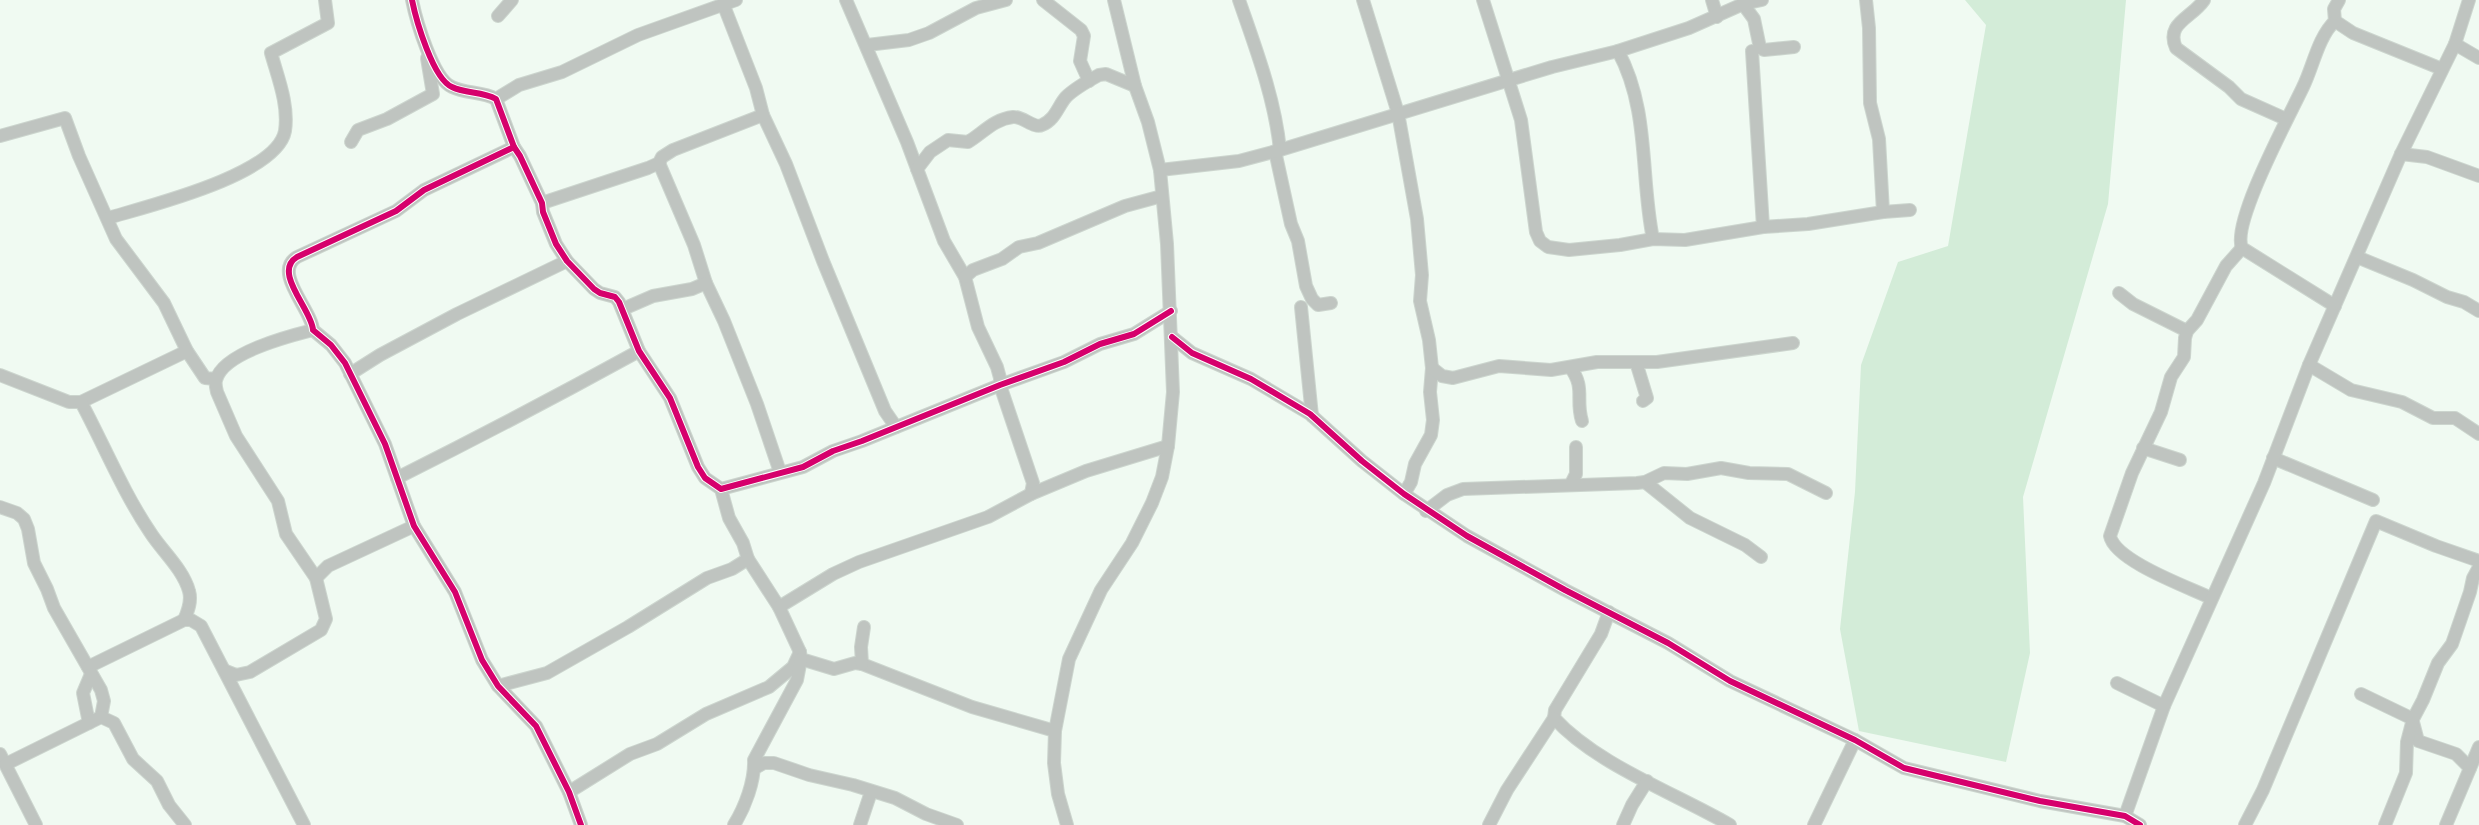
<svg xmlns="http://www.w3.org/2000/svg" width="2479" height="825" font-family="'Archivo Narrow',sans-serif">
  <style>
    .green { fill: #d3ecd8 }
    .lines { fill: none; stroke-linecap: round; stroke-linejoin: round }
    .minor-casing { stroke: #ccd5ce; stroke-width: 14 }
    .minor { stroke: #bfc4c0; stroke-width: 12 }
    .cycleway-casing { stroke: #fff; stroke-width: 8 }
    .cycleway { stroke: #d6006c; stroke-width: 6 }
  </style>
  <rect width="100%" height="100%" fill="#f0faf2"/>
  <path class="green" d="M1965 0H2126L2108 204 2023 497 2030 653 2006 762 1859 731 1840 629 1855 492 1861 365 1898 262 1948 246 1986 25Z"/>
  <g class="lines">
    <defs>
      <g id="minor">
        <path d="M412 0C416 20 433 79 452 87 466 94 482 91 496 99L514 147 520 156 542 203 543 212 556 244 567 261 594 289 600 293 615 297 619 302 639 351 670 398 698 467 705 478 721 489 803 467 833 451 862 441 1000 385 1064 362 1100 344 1134 334 1171 311"/>
        <path d="M846 0 907 142 944 241 965 277 978 327 997 367 1000 378V385L1033 483 1031 494"/>
        <path d="M1043 0 1081 30 1084 36 1080 61 1089 81"/>
        <path d="M1239 0C1256 49 1275 99 1280 150"/>
        <path d="M1363 0 1398 113 1417 219 1422 275 1420 301 1429 340 1432 368 1430 392 1433 420 1431 435 1415 464 1411 482 1404 494"/>
        <path d="M1483 0 1521 120 1536 232 1540 241 1548 247 1569 250 1620 245 1653 239 1685 240 1763 227 1808 224 1883 212 1910 210"/>
        <path d="M1712 0 1717 17"/>
        <path d="M1866 0 1869 28 1870 103 1879 139 1883 212"/>
        <path d="M2204 0C2192 18 2165 23 2176 48L2229 87 2241 99 2286 119"/>
        <path d="M2339 0 2334 9 2335 21 2353 33 2442 69"/>
        <path d="M1743 4 1754 19 1760 48 1764 50 1794 47"/>
        <path d="M724 6 756 88 763 115 786 164 823 261 885 411 896 427"/>
        <path d="M498 16 512 0"/>
        <path d="M2335 21C2318 37 2313 67 2303 87 2290 115 2231 223 2242 248L2335 306"/>
        <path d="M2455 44 2479 58"/>
        <path d="M867 45 909 40 929 33 976 8 1006 0"/>
        <path d="M1618 51C1650 110 1640 176 1653 239"/>
        <path d="M1752 51 1763 227"/>
        <path d="M496 99 519 85 562 72 638 35 736 0"/>
        <path d="M0 136 65 118 79 156 116 239 164 303 187 351 205 378 216 379"/>
        <path d="M351 142 358 130 387 119 433 94 427 58"/>
        <path d="M514 147 424 190 396 211 297 257C272 272 312 310 313 330L331 345 345 363 385 444 414 526 455 592 482 660 498 686 536 726 569 792 581 825"/>
        <path d="M1275 151 1291 224 1298 241 1306 286 1312 299 1318 305 1331 303"/>
        <path d="M2401 154 2427 157 2479 176"/>
        <path d="M659 163 694 245 706 283 724 321 757 404 780 472"/>
        <path d="M917 169 930 152 948 140 968 142C983 133 994 119 1013 117 1023 116 1034 129 1042 125 1055 120 1058 106 1066 97 1075 88 1088 81 1099 75L1106 74 1135 86"/>
        <path d="M1160 170 1239 161 1280 150 1552 67 1618 51 1689 28 1743 4 1762 0"/>
        <path d="M542 203 648 168 659 163 662 157 673 150 763 115"/>
        <path d="M108 218C148 206 277 175 285 131 289 105 278 78 271 53L328 23 325 0"/>
        <path d="M2357 257 2413 280 2447 297 2464 302 2479 311"/>
        <path d="M965 277 973 270 1002 259 1019 247 1038 243 1125 206 1162 196"/>
        <path d="M2119 293 2133 304 2187 331"/>
        <path d="M1301 307 1312 416"/>
        <path d="M623 309 653 296 692 289 706 283"/>
        <path d="M1172 337 1192 353 1251 379 1310 414 1362 461 1404 494 1467 536 1565 590 1668 643 1730 681 1855 740 1904 768 2040 801 2125 816 2140 825"/>
        <path d="M1636 362 1647 398 1643 401"/>
        <path d="M2309 365 2351 390 2402 402 2433 418H2455L2479 434"/>
        <path d="M1570 367C1586 388 1575 399 1582 421"/>
        <path d="M1432 368 1442 376 1453 378 1499 366 1551 370 1597 362H1657L1793 343"/>
        <path d="M350 374 380 355 457 314 567 261"/>
        <path d="M0 375 69 402H81L187 351"/>
        <path d="M81 402C104 445 123 492 150 532 162 551 183 569 189 591 192 601 188 611 184 620"/>
        <path d="M2143 448 2180 460"/>
        <path d="M2273 458 2373 500"/>
        <path d="M397 478C479 437 559 395 639 351"/>
        <path d="M1645 482 1690 518 1745 545 1761 557"/>
        <path d="M1571 484 1576 474V447"/>
        <path d="M721 489 729 518 743 543 748 559 779 607 800 652 801 659 834 669 855 663 862 664 972 707 1055 731"/>
        <path d="M0 507 17 513 24 519 28 529 34 563 47 589 54 608 101 690 104 701 101 717"/>
        <path d="M1426 511 1447 495 1463 489 1637 483 1645 482 1664 473 1687 474 1721 468 1749 473 1788 474 1826 493"/>
        <path d="M316 578 328 566 414 526"/>
        <path d="M2211 598C2188 587 2115 561 2110 536L2132 473 2161 412 2171 377 2184 357 2185 338 2187 331 2197 320 2226 266 2242 248"/>
        <path d="M779 607 833 574 859 562 988 517 1031 494 1086 471 1168 446"/>
        <path d="M1609 612 1601 634 1555 710 1554 718C1597 765 1675 793 1730 825"/>
        <path d="M862 664 861 647 864 627"/>
        <path d="M88 667 184 620H191L201 626 304 825"/>
        <path d="M226 671 236 675 250 672 321 630 326 619 316 578 286 534 278 501 236 436 217 392C216 388 215 384 216 380 223 353 289 336 313 330"/>
        <path d="M2117 683 2164 706"/>
        <path d="M498 686 547 673 628 627 707 578 732 569 748 559"/>
        <path d="M2361 694 2413 719"/>
        <path d="M2413 722 2418 741 2456 754 2470 768"/>
        <path d="M89 723 83 693 91 674"/>
        <path d="M0 754 36 825"/>
        <path d="M6 764 101 717 114 723 133 759 157 781 169 805 185 825"/>
        <path d="M755 768 764 763H774L809 775 853 785 895 798 926 814 957 825"/>
        <path d="M569 792 630 754 657 744 706 714 769 687 793 667 800 652"/>
        <path d="M2125 816 2164 706 2264 483 2309 365 2401 154 2455 44 2469 0"/>
        <path d="M734 825C745 807 755 781 754 760L797 680 801 659"/>
        <path d="M860 825 871 792"/>
        <path d="M1067 825 1058 794 1054 763 1055 731 1069 659 1101 590 1132 543 1152 503 1162 477 1168 446 1173 392 1167 244 1160 170 1148 122 1135 86 1114 0"/>
        <path d="M1489 825 1507 790 1554 718"/>
        <path d="M1623 825 1632 805 1647 781"/>
        <path d="M1814 825 1855 740"/>
        <path d="M2245 825 2263 790 2376 521 2436 546 2479 561"/>
        <path d="M2385 825 2406 773 2407 742 2413 719 2423 700 2438 663 2452 644 2470 592 2473 578 2479 567"/>
        <path d="M2446 825 2479 747"/>
      </g>
    </defs>
    <use href="#minor" class="minor-casing"/>
    <use href="#minor" class="minor"/>
    <defs>
      <g id="cycleway">
        <path d="M412 0C416 20 433 79 452 87 466 94 482 91 496 99L514 147 520 156 542 203 543 212 556 244 567 261 594 289 600 293 615 297 619 302 639 351 670 398 698 467 705 478 721 489 803 467 833 451 862 441 1000 385 1064 362 1100 344 1134 334 1171 311"/>
        <path d="M514 147 424 190 396 211 297 257C272 272 312 310 313 330L331 345 345 363 385 444 414 526 455 592 482 660 498 686 536 726 569 792 581 825"/>
        <path d="M1172 337 1192 353 1251 379 1310 414 1362 461 1404 494 1467 536 1565 590 1668 643 1730 681 1855 740 1904 768 2040 801 2125 816 2140 825"/>
      </g>
    </defs>
    <use href="#cycleway" class="cycleway-casing"/>
    <use href="#cycleway" class="cycleway"/>
  </g>
</svg>
